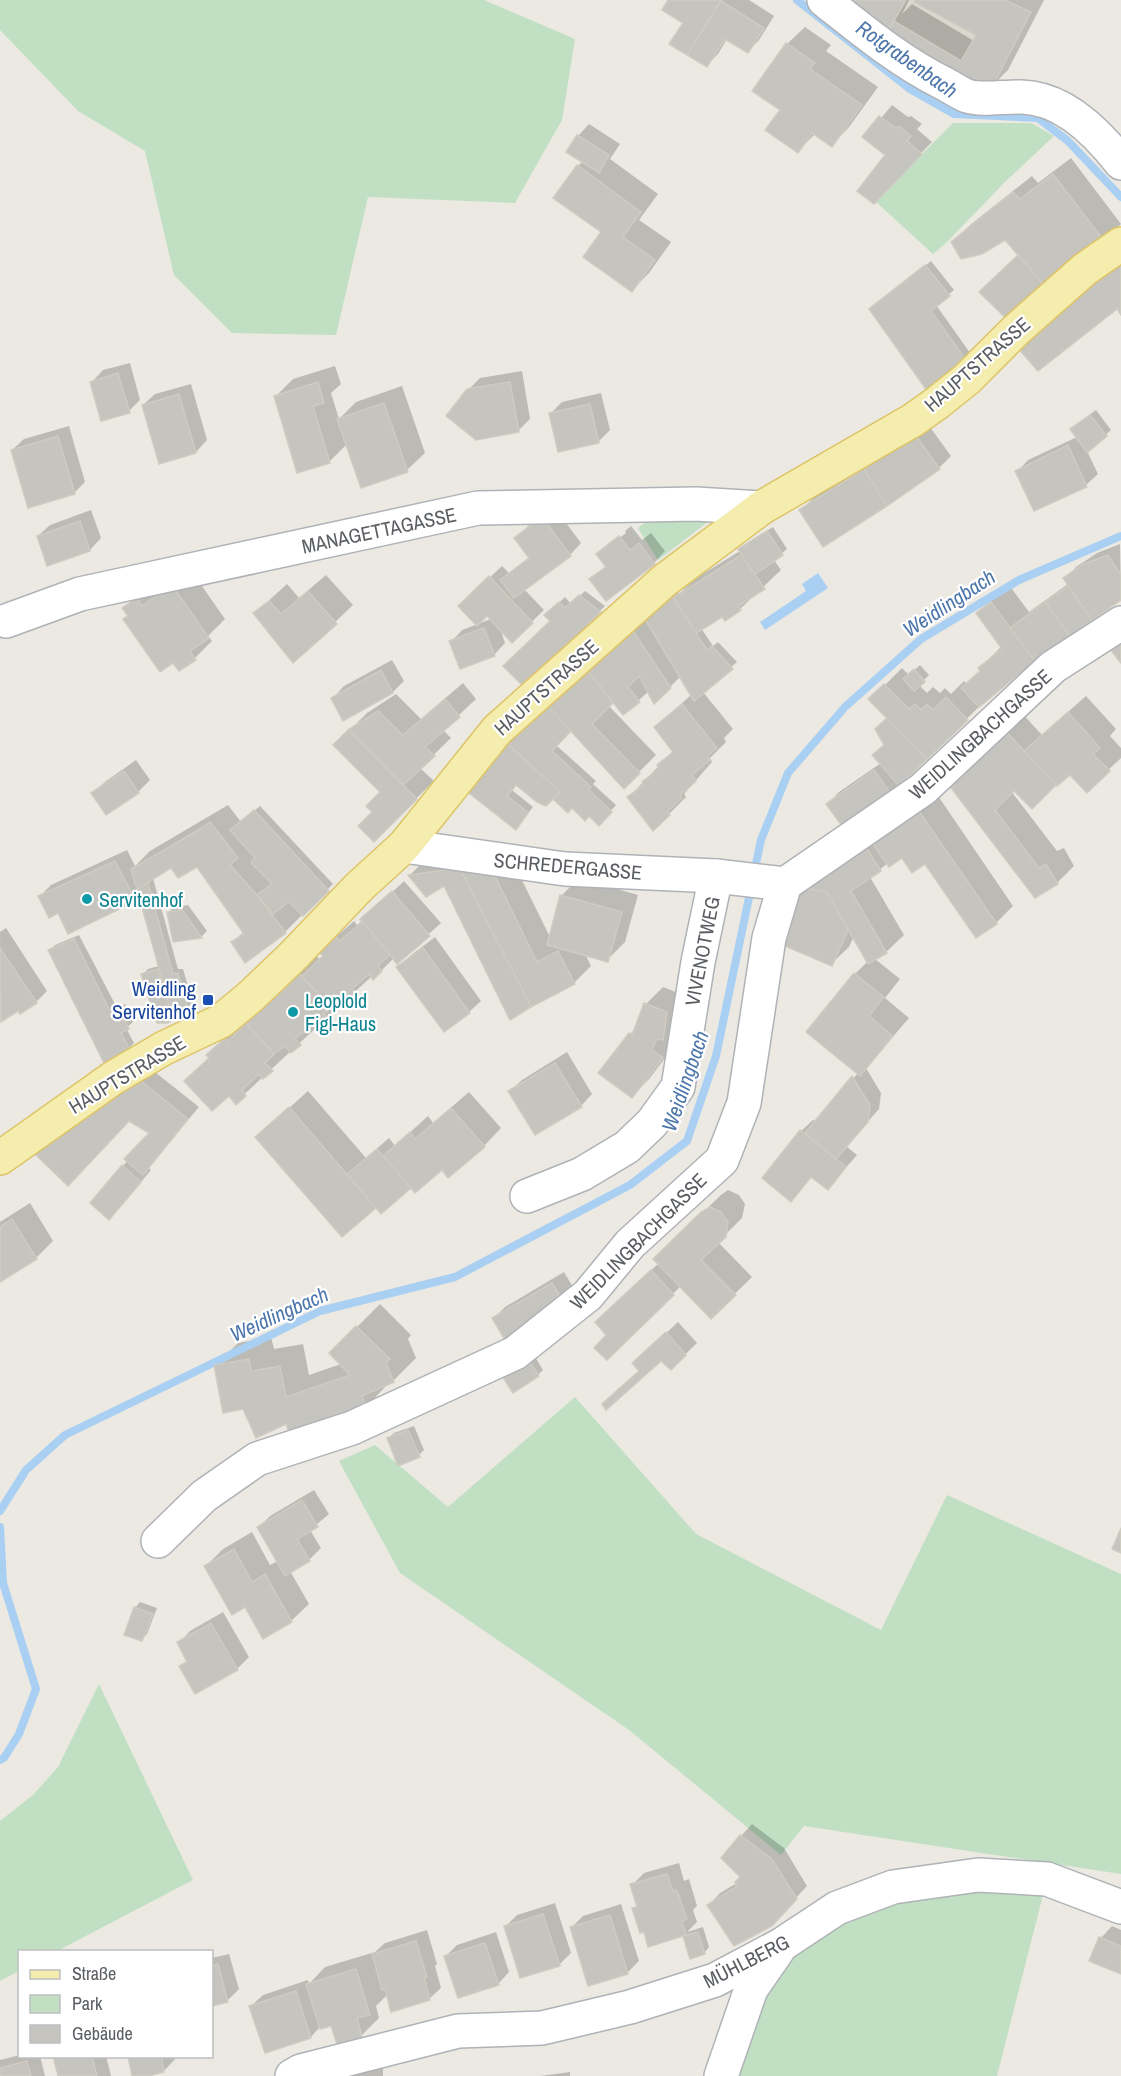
<svg xmlns="http://www.w3.org/2000/svg" width="1121" height="2076" font-family="'Archivo Narrow',sans-serif">
  <style>
    .education { fill: #dbd8d0 }
    .green { fill: #c1e0c3 }
    .water { fill: #a9cff3 }
    .shadow { fill: #0003 }
    .lines { fill: none; stroke-linecap: round; stroke-linejoin: round }
    .stream { stroke: #a9cff3; stroke-width: 8 }
    .building { fill: #c6c4be; stroke: #cfcbc1; stroke-width: 1.5 }
    .minor-casing { stroke: #afb2b6; stroke-width: 36 }
    .major-casing { stroke: #dec467; stroke-width: 36 }
    .minor { stroke: #fff; stroke-width: 33 }
    .major { stroke: #f4edae; stroke-width: 33 }
    .culture-dot { fill: #0f9aa8; stroke: #fff; stroke-width: 2 }
    .transit-dot { fill: #1a4fb4; stroke: #fff; stroke-width: 2 }
    .labels { text-anchor: middle; dominant-baseline: central; stroke-width: 4.5; stroke-linejoin: round; paint-order: stroke }
    .street-label { font-size: 20px; fill: #5a5d61; stroke: #fff }
    .culture-label { font-size: 20px; fill: #0d838f; stroke: #fff; text-anchor: start }
    .transit-label { font-size: 20px; fill: #164399; stroke: #fff; text-anchor: end }
    .water-label { font-size: 21px; font-style: italic; fill: #4d76ab; stroke: #fff }
  </style>
  <rect width="100%" height="100%" fill="#ebe9e2"/>
  <path class="education" d="M906 0H915L914 2 976 35 961 61 894 21Z"/>
  <g class="green">
    <path d="M0 0H484L575 39 562 120 515 203 368 197 336 335 232 333 174 275 145 151 78 111 0 30Z"/>
    <path d="M953 123H1031L1054 136 1005 182 946 243 933 254 875 201Z"/>
    <path d="M660 511 709 521 658 560 638 528Z"/>
    <path d="M575 1397 696 1534 881 1630 947 1495 1121 1574V1874L804 1826 781 1855 629 1730 400 1573 339 1461 375 1445 448 1507Z"/>
    <path d="M99 1684 193 1880 57 1951 20 1952 19 1971 0 1981V1821L33 1795 58 1767Z"/>
    <path d="M1047 1879 997 2076H721L751 1989 837 1908Z"/>
  </g>
  <path class="water" d="M818 573 828 588 765 630 760 622 806 591 802 584Z"/>
  <g class="shadow">
    <path d="M670 0H749L774 16 759 40 748 51 727 39 718 54 707 65 671 43 685 22Z"/>
    <path d="M843 0H909L902 14 912 4 974 41 978 34 916 0H1044L1008 70 991 87 969 85Z"/>
    <path d="M805 27 831 45 826 51 878 87 849 127 832 145 816 133 798 151 782 110 787 44Z"/>
    <path d="M892 105 908 117 911 116 922 124 917 129 932 142 873 202 887 155 865 137Z"/>
    <path d="M589 124 620 144 610 159 658 194 639 220 671 242 649 273 632 290 603 232 578 166 583 161 578 136Z"/>
    <path d="M1071 158 1121 224 1104 240 1046 284 981 292 1020 255 1005 238 952 243 970 225 1032 176 1038 183Z"/>
    <path d="M931 261 954 290 936 305 973 357 968 363 876 304Z"/>
    <path d="M130 363 140 400 129 411 92 382 103 370Z"/>
    <path d="M335 366 341 384 331 393 339 419 356 402 402 386 425 453 407 470 347 444 329 462 276 396 293 379Z"/>
    <path d="M522 371 530 419 518 431 468 390 480 378Z"/>
    <path d="M191 384 207 440 196 452 160 462 143 405 155 394Z"/>
    <path d="M601 393 610 430 598 442 550 414 562 402Z"/>
    <path d="M1096 410 1111 430 1087 451 1098 474 1086 485 1017 472 1028 460 1077 437V424Z"/>
    <path d="M927 423 951 456 939 468 887 505 801 510 819 493Z"/>
    <path d="M69 426 85 482 74 493 12 450 24 439Z"/>
    <path d="M554 507 581 543 570 555 524 589 544 610 512 641 500 628 505 643 494 655 451 642 462 630 491 619 471 595 502 566 509 573 530 557 516 538 528 526Z"/>
    <path d="M91 510 101 538 90 550 48 564 38 536 50 525Z"/>
    <path d="M631 526 642 540 651 533 665 551 654 563 591 580 607 565 598 554 609 543V546L626 533 625 531Z"/>
    <path d="M773 527 787 549 774 560 781 570 740 609 722 615 701 628 713 646 718 642 737 662 703 692 733 729 724 738 726 742 710 758 712 762 684 794 686 797 669 814 629 797 674 750 656 727 692 694 681 676 670 687 649 691 639 700 614 701 609 706 656 755 624 787 571 729 556 745 596 781 593 784 616 805 599 824 589 815 517 783 512 790 533 807 521 822 467 789 649 611 678 592 679 594 693 580 740 551 745 544Z"/>
    <path d="M1120 544 1121 598 1034 660 984 702 901 782 903 784 892 796 828 804 839 792 881 763 889 718 871 699 902 668 909 675 920 665 929 675 919 685 927 693 933 687 940 693 945 688 951 694 964 681 967 684 981 670 980 668 1002 646 978 613 995 596 1009 585 1029 612 1068 584 1065 579 1076 567 1097 553Z"/>
    <path d="M190 569 225 619 208 636 212 641 195 658 179 669 124 608 142 591Z"/>
    <path d="M326 575 353 605 294 661 255 613 287 584 299 598Z"/>
    <path d="M585 591 605 606 523 684 552 621 546 615 565 597 571 604Z"/>
    <path d="M392 660 404 681 393 692 344 719 333 698 344 686Z"/>
    <path d="M463 683 476 699 443 730 451 738 420 768 434 781 374 840 375 812 382 792 335 745 367 713 396 694 421 719Z"/>
    <path d="M1086 696 1116 729 1110 736 1121 748V758L1087 790 1070 773 1032 807 1014 788 1011 791 1057 851 1064 848 1074 866 1057 883 1035 896 948 781 1020 711 1042 735Z"/>
    <path d="M136 760 150 780 138 792 106 813 93 793 105 782Z"/>
    <path d="M934 790 1013 906 996 923 925 862 902 856 888 863 870 877 904 935 886 952 875 959 900 979 885 998 909 1018 866 1068 881 1093 879 1109 846 1146 857 1155 828 1188 812 1176 791 1200 801 1131 813 1120 816 1122 858 1073 855 974 868 961 854 936 849 947 831 964 798 886Z"/>
    <path d="M228 805 241 822 260 806 333 884 285 932 245 960 233 943 244 931 197 865 172 866 153 878 178 969H183L193 1003 168 1022 142 975 148 969 159 966 140 895 135 900 59 911 40 896 51 885 127 850 135 866 150 851Z"/>
    <path d="M509 854 550 937 562 895 579 878 638 895 625 942 607 960 585 954 591 966 574 983 510 1018 445 884 426 895 410 875 427 858Z"/>
    <path d="M404 881 441 923 398 962 394 958 374 978 372 976 236 1102 208 1055 271 994 274 998 292 982 290 979 315 955 321 960 325 956 321 952 338 935 354 921 357 925 363 920Z"/>
    <path d="M188 905 207 931 202 936 174 940 169 912 174 907Z"/>
    <path d="M6 928 47 991 36 1002 18 1009 1 1020 0 932Z"/>
    <path d="M79 935 117 1008 125 1004 133 1022 126 1028 134 1043 129 1048 50 950 55 945Z"/>
    <path d="M435 937 481 1001 469 1012 398 967 410 956Z"/>
    <path d="M663 987 683 995 680 1021 669 1032 679 1040 649 1079 632 1096 630 1034 637 1027 646 1004Z"/>
    <path d="M567 1052 592 1094 581 1106 510 1091 522 1080Z"/>
    <path d="M146 1065 199 1107 148 1167 151 1170 121 1206 123 1166 151 1133 129 1120 79 1173Z"/>
    <path d="M308 1091 366 1158 389 1138 395 1146 428 1116 433 1123 469 1092 501 1128 484 1146 376 1206 257 1137Z"/>
    <path d="M728 1190 739 1195 745 1204 742 1218 718 1242 752 1277 711 1317 681 1286 607 1358 608 1335 614 1305 659 1263 672 1242 721 1195Z"/>
    <path d="M30 1203 53 1241 36 1258 0 1281V1222Z"/>
    <path d="M564 1272 576 1292 494 1318 505 1307Z"/>
    <path d="M380 1304 411 1335 408 1339 416 1358 393 1381 388 1384 365 1408 287 1422 244 1408 215 1366 238 1343 271 1337 274 1349 303 1344 309 1375 341 1364 331 1353Z"/>
    <path d="M678 1322 697 1343 671 1368 661 1359 640 1370 646 1352Z"/>
    <path d="M534 1355 543 1370 538 1375 509 1371Z"/>
    <path d="M414 1426 424 1450 419 1455 388 1439 394 1433Z"/>
    <path d="M314 1490 329 1514 310 1530 321 1548 309 1560 290 1571 309 1604 291 1621 246 1605 206 1566 223 1549 252 1532 270 1565 278 1561 259 1527 270 1516Z"/>
    <path d="M140 1602 157 1608 147 1634 142 1639 135 1608Z"/>
    <path d="M223 1612 249 1657 237 1669 181 1666 188 1660 179 1643 190 1631Z"/>
    <path d="M752 1824 784 1848 807 1886 783 1912 709 1905 720 1893 737 1883 742 1876 741 1836Z"/>
    <path d="M679 1863 684 1881 689 1879 697 1906 693 1910 697 1922 687 1932 703 1927 709 1947 704 1953 691 1957 684 1934 645 1930 634 1909 638 1904 632 1885 644 1873Z"/>
    <path d="M555 1903 571 1953 559 1965 505 1927 517 1915Z"/>
    <path d="M621 1904 639 1961 627 1973 572 1927 583 1916Z"/>
    <path d="M1112 1926 1121 1930V1972L1101 1938Z"/>
    <path d="M427 1930 437 1964 435 1966 441 1988 429 1999 388 1994 376 2006 379 2018 362 2035 338 2042 332 2024 319 2028 311 2037 266 2051 251 2006 263 1995 308 1980 309 1984 325 1967 375 1952 385 1943Z"/>
    <path d="M496 1932 509 1972 498 1984 446 1956 457 1945Z"/>
    <path d="M229 1954 239 1989 227 2001 212 2005V1958Z"/>
    <path d="M20 2055 40 2056 45 2076H0V2060Z"/>
    <path d="M54 2056H106L111 2076H59Z"/>
    <path d="M129 2056H175V2059L164 2071 143 2076H134Z"/>
    <path d="M383 2068V2076H341L346 2070Z"/>
    <path d="M570 2072V2076H540Z"/>
  </g>
  <g class="lines">
    <g class="stream">
      <path d="M797 0 910 89 954 114 1038 118 1068 141 1121 197"/>
      <path d="M754 873 761 840 788 773 845 707 921 639 1019 580 1121 536"/>
      <path d="M0 1511 26 1470 65 1435 320 1311 455 1277 630 1185 687 1141 716 1056 751 888"/>
      <path d="M0 1527 3 1583 36 1689 19 1734 4 1758 0 1760"/>
    </g>
  </g>
  <g class="building">
    <path d="M668 0H721L687 55 669 44 683 23 662 10Z"/>
    <path d="M841 0H906L885 36Z"/>
    <path d="M915 0H1005L1031 12 991 89 969 86 885 36 894 21 961 61 976 35 914 2Z"/>
    <path d="M721 1 764 28 748 53 725 39 707 67 687 55Z"/>
    <path d="M786 43 815 63 810 69 862 105 832 147 812 133 798 153 765 130 780 110 752 91Z"/>
    <path d="M879 116 896 128 899 126 911 136 907 141 922 154 874 204 857 191 885 155 862 137Z"/>
    <path d="M577 135 609 155 599 173 566 152Z"/>
    <path d="M577 165 641 212 623 237 655 260 632 292 583 257 601 232 553 198Z"/>
    <path d="M1053 174 1105 242 1045 286 1005 240 982 254 961 259 951 242 1013 192 1020 199Z"/>
    <path d="M1018 255 1045 286 1011 323 979 292Z"/>
    <path d="M1121 263V315L1117 309 1038 371 1017 347 1095 280Z"/>
    <path d="M925 265 950 296 931 311 969 364 928 392 869 309Z"/>
    <path d="M118 373 130 413 101 421 90 382Z"/>
    <path d="M318 382 324 403 313 406 330 463 297 473 274 396Z"/>
    <path d="M510 382 519 432 476 440 446 416 467 389Z"/>
    <path d="M179 394 196 453 159 464 142 405Z"/>
    <path d="M384 403 408 472 361 488 337 419Z"/>
    <path d="M590 404 599 443 558 452 549 413Z"/>
    <path d="M1090 415 1107 436 1087 453 1070 429Z"/>
    <path d="M914 433 940 469 887 506 864 469Z"/>
    <path d="M58 436 75 494 28 508 11 450Z"/>
    <path d="M1068 445 1087 487 1034 511 1015 471Z"/>
    <path d="M864 469 887 506 823 547 799 510Z"/>
    <path d="M542 517 571 556 514 598 500 580 529 558 514 538Z"/>
    <path d="M80 521 90 551 47 566 37 536Z"/>
    <path d="M767 531 783 555 754 575 738 549Z"/>
    <path d="M619 536 630 550 639 543 655 564 606 601 589 579 606 567 596 554Z"/>
    <path d="M741 555 765 589 738 606 741 610 725 621 722 617 695 634 674 597Z"/>
    <path d="M1108 555 1121 575V600L1092 620 1063 578 1084 564Z"/>
    <path d="M489 576 533 623 512 643 487 616 477 626 458 606Z"/>
    <path d="M172 585 209 638 190 651 196 660 179 671 173 663 160 672 123 619 128 616 122 608 137 598 142 606Z"/>
    <path d="M1068 586 1092 620 1070 636 1045 602Z"/>
    <path d="M308 591 337 624 293 663 253 613 269 601 281 614Z"/>
    <path d="M579 595 601 612 523 686 503 666 550 621 544 615 559 602 565 608Z"/>
    <path d="M672 596 707 650 712 646 733 669 694 701 643 616Z"/>
    <path d="M991 602 1035 661 979 707 961 688 980 671 978 668 1002 649 976 613Z"/>
    <path d="M1045 602 1070 636 1035 661 1010 628Z"/>
    <path d="M630 626 671 688 654 704 639 676 628 687 640 702 623 715 584 666Z"/>
    <path d="M1121 627V663L1102 639Z"/>
    <path d="M484 628 495 656 460 669 449 641Z"/>
    <path d="M584 666 613 703 592 724 640 773 624 789 546 704Z"/>
    <path d="M914 669 925 682 914 691 903 679Z"/>
    <path d="M381 670 393 693 343 721 331 698Z"/>
    <path d="M884 684 909 709 915 704 921 710 927 704 933 710 946 697 968 720 927 759 868 699Z"/>
    <path d="M445 699 460 717 425 747 435 756 403 785 348 730 378 711 403 735Z"/>
    <path d="M546 704 571 731 552 751 591 787 589 790 612 812 599 826 589 816 585 821 572 808 568 813 553 799 560 792 504 741Z"/>
    <path d="M682 704 717 748 707 756 710 760 692 775 696 781 680 795 682 798 667 812 670 815 653 831 627 797 644 785 642 782 659 769 657 765 673 752 654 727Z"/>
    <path d="M1068 712 1100 748 1093 754 1110 771 1087 793 1070 775 1057 786 1024 751Z"/>
    <path d="M887 718 927 759 899 786 872 755 884 745 875 729Z"/>
    <path d="M1002 727 1056 785 1032 809 1014 791 995 810 1039 868 1046 864 1058 884 1035 898 946 781Z"/>
    <path d="M348 730 417 799 374 842 358 826 372 812 366 806 380 792 333 745Z"/>
    <path d="M504 741 560 792 546 806 537 802 516 785 507 796 528 813 516 830 465 790Z"/>
    <path d="M874 770 893 797 845 830 826 804Z"/>
    <path d="M124 771 139 793 106 815 91 793Z"/>
    <path d="M916 807 997 924 976 938 925 864 912 873 902 858 889 867 869 839Z"/>
    <path d="M254 810 329 891 303 916 289 902 273 914 257 895 272 884 251 863 255 858 230 830Z"/>
    <path d="M210 822 238 858 230 865 257 895 286 933 245 963 231 942 244 934 197 867 178 878 171 868 137 889 131 869 200 829Z"/>
    <path d="M864 844 881 871 851 891 887 953 868 964 827 893 797 886Z"/>
    <path d="M115 861 136 901 68 934 58 913 49 918 38 896Z"/>
    <path d="M460 868 531 1007 510 1020 444 886 426 897 408 875Z"/>
    <path d="M460 868 492 870 537 962 558 951 575 984 531 1007Z"/>
    <path d="M148 883 173 974 178 973 188 1009 173 1019 137 889Z"/>
    <path d="M797 886 827 893 848 930 832 966 776 942Z"/>
    <path d="M392 891 430 936 397 964 360 919Z"/>
    <path d="M560 895 622 912 608 962 547 945Z"/>
    <path d="M182 910 202 938 173 942 167 912Z"/>
    <path d="M363 922 390 955 378 966 382 971 373 980 369 974 352 989 357 994 347 1003 342 998 331 1008 302 976 323 956 319 952 336 937 339 941Z"/>
    <path d="M74 939 111 1013 119 1008 129 1029 121 1033 130 1049 105 1065 48 950Z"/>
    <path d="M0 948 37 1003 20 1014 18 1011 1 1022Z"/>
    <path d="M423 948 470 1013 444 1032 396 967Z"/>
    <path d="M158 969 173 1019 168 1023H157L141 974Z"/>
    <path d="M297 971 331 1008 324 1014 328 1020 318 1029 313 1023 295 1039 301 1045 291 1053 285 1046 274 1054 242 1020 253 1010 256 1014 291 983 287 979Z"/>
    <path d="M854 973 884 997 869 1016 893 1036 860 1076 806 1032Z"/>
    <path d="M644 1003 667 1012 663 1040 657 1039 652 1050 663 1058 632 1098 598 1073 629 1033 632 1035Z"/>
    <path d="M246 1023 274 1054 265 1063 273 1071 263 1079 259 1074 242 1090 246 1096 236 1105 229 1096 212 1111 184 1081 209 1058 206 1055 225 1038 228 1041Z"/>
    <path d="M555 1063 582 1107 535 1135 508 1091Z"/>
    <path d="M134 1075 188 1119 143 1175 124 1159 149 1133 129 1121 68 1186 32 1151Z"/>
    <path d="M852 1076 870 1105 868 1122 836 1159 805 1133Z"/>
    <path d="M289 1107 376 1208 342 1237 255 1137Z"/>
    <path d="M451 1108 485 1147 448 1178 442 1170 415 1193 383 1156 410 1132 415 1139Z"/>
    <path d="M800 1130 846 1167 828 1190 811 1177 791 1202 762 1178Z"/>
    <path d="M377 1149 411 1188 381 1214 347 1174Z"/>
    <path d="M122 1165 141 1182 109 1220 90 1203Z"/>
    <path d="M710 1207 721 1212 728 1222 726 1237 701 1260 736 1295 711 1319 653 1259 701 1212Z"/>
    <path d="M12 1219 37 1259 0 1282V1227Z"/>
    <path d="M651 1270 674 1295 607 1360 594 1348 606 1335 595 1322Z"/>
    <path d="M552 1283 565 1304 505 1340 492 1318Z"/>
    <path d="M356 1326 390 1359 386 1363 394 1382 362 1396 366 1409 290 1436 286 1424 256 1438 243 1409 223 1413 214 1365 249 1359 251 1371 280 1366 286 1397 350 1375 329 1353Z"/>
    <path d="M666 1332 686 1355 671 1370 661 1361 606 1410 602 1404 639 1371 632 1363Z"/>
    <path d="M528 1359 539 1376 513 1393 502 1376Z"/>
    <path d="M408 1430 420 1457 398 1466 387 1438Z"/>
    <path d="M302 1500 318 1527 297 1539 310 1561 285 1576 257 1527Z"/>
    <path d="M1121 1528V1553L1112 1549Z"/>
    <path d="M234 1549 252 1582 265 1574 292 1622 263 1639 245 1607 232 1615 204 1566Z"/>
    <path d="M134 1607 153 1614 142 1641 124 1635Z"/>
    <path d="M211 1623 238 1670 195 1694 179 1666 187 1662 177 1642Z"/>
    <path d="M740 1835 772 1859 797 1899 772 1926 734 1946 707 1905 736 1887 735 1882 740 1877 721 1858Z"/>
    <path d="M667 1874 673 1891 677 1890 687 1919 682 1921 686 1935 648 1947 644 1932 640 1933 632 1908 637 1907 630 1884Z"/>
    <path d="M543 1914 560 1966 520 1978 504 1926Z"/>
    <path d="M610 1915 628 1974 588 1986 570 1927Z"/>
    <path d="M698 1932 705 1954 690 1959 683 1936Z"/>
    <path d="M1099 1937 1121 1946V1974L1089 1961Z"/>
    <path d="M416 1941 427 1977H424L430 2000 391 2012 385 1989 382 1990 372 1954Z"/>
    <path d="M485 1943 499 1985 458 1998 444 1956Z"/>
    <path d="M218 1964 228 2002 212 2006V1966Z"/>
    <path d="M356 1969 370 2015 357 2018 362 2037 337 2044 331 2026 320 2029 306 1984Z"/>
    <path d="M296 1991 311 2038 265 2053 249 2006Z"/>
    <path d="M53 2056H92L97 2076H58Z"/>
    <path d="M128 2056H161L164 2072 149 2076H132Z"/>
    <path d="M27 2061 31 2076H0V2068Z"/>
  </g>
  <g class="lines">
    <defs>
      <g id="minor">
        <path d="M824 0C862 30 899 61 943 83 951 87 959 93 967 96 984 101 1004 96 1022 97 1063 98 1097 132 1121 163"/>
        <path d="M6 621 80 594 478 508 696 504 761 508"/>
        <path d="M404 846 565 869 716 876 785 884"/>
        <path d="M527 1196 582 1174 627 1147 652 1123 678 1087 698 962 716 876"/>
        <path d="M158 1541 204 1496 257 1459 352 1428 515 1353 588 1295 630 1244 722 1160 744 1103 769 938 785 884 923 789 1053 667 1121 623"/>
        <path d="M292 2076 301 2071 458 2031 542 2028 630 2007 715 1980 781 1945 837 1908 893 1887 978 1875 1047 1879 1121 1907"/>
        <path d="M721 2076 751 1989 778 1950"/>
      </g>
      <path id="major" d="M0 1158 113 1078 164 1048 221 1021 250 997 292 957 360 886 404 846 497 730 665 580 761 508 913 420 937 403 967 379 1016 330 1085 269 1121 244"/>
    </defs>
    <use href="#minor" class="minor-casing"/>
    <use href="#major" class="major-casing"/>
    <use href="#minor" class="minor"/>
    <use href="#major" class="major"/>
  </g>
  <g class="culture-dot">
    <circle cx="87" cy="899" r="6"/>
    <circle cx="293" cy="1012" r="6"/>
  </g>
  <rect class="transit-dot" x="202" y="994" width="12" height="12" rx="3"/>
  <g class="labels">
    <g class="street-label">
      <text transform="translate(977 364) rotate(-41)">HAUPTSTRASSE</text>
      <text transform="translate(379 530) rotate(-12)">MANAGETTAGASSE</text>
      <text transform="translate(546 687) rotate(-42)">HAUPTSTRASSE</text>
      <text transform="translate(980 734) rotate(-42)">WEIDLINGBACHGASSE</text>
      <text transform="translate(568 866) rotate(5)">SCHREDERGASSE</text>
      <text transform="translate(702 951) rotate(-79)">VIVENOTWEG</text>
      <text transform="translate(127 1074) rotate(-31)">HAUPTSTRASSE</text>
      <text transform="translate(638 1241) rotate(-45)">WEIDLINGBACHGASSE</text>
      <text transform="translate(746 1961) rotate(-27)">MÜHLBERG</text>
    </g>
    <g class="culture-label">
      <text x="99" y="899">Servitenhof</text>
      <text x="305" y="1000">Leoplold<tspan x="305" dy="23">Figl-Haus</tspan></text>
    </g>
    <g class="transit-label">
      <text x="196" y="988">Weidling<tspan x="196" dy="23">Servitenhof</tspan></text>
    </g>
    <g class="water-label">
      <text transform="translate(907 59) rotate(35)">Rotgrabenbach</text>
      <text transform="translate(949 603) rotate(-33)">Weidlingbach</text>
      <text transform="translate(685 1081) rotate(-71)">Weidlingbach</text>
      <text transform="translate(279 1314) rotate(-24)">Weidlingbach</text>
    </g>
  </g>
  <rect x="18" y="1950" width="195" height="108" fill="#ffffff" stroke="#bdbec0" stroke-width="1.5"/>
  <rect x="30" y="1970" width="30" height="9" fill="#f4edae" stroke="#bdbec0" stroke-width="1.5"/>
  <text x="72" y="1980" font-size="18" fill="#5a5d61">Straße</text>
  <rect x="30" y="1995" width="30" height="18" fill="#c1e0c3" stroke="#bdbec0" stroke-width="1.5"/>
  <text x="72" y="2010" font-size="18" fill="#5a5d61">Park</text>
  <rect x="30" y="2025" width="30" height="18" fill="#c6c4be" stroke="#bdbec0" stroke-width="1.5"/>
  <text x="72" y="2040" font-size="18" fill="#5a5d61">Gebäude</text>
</svg>
